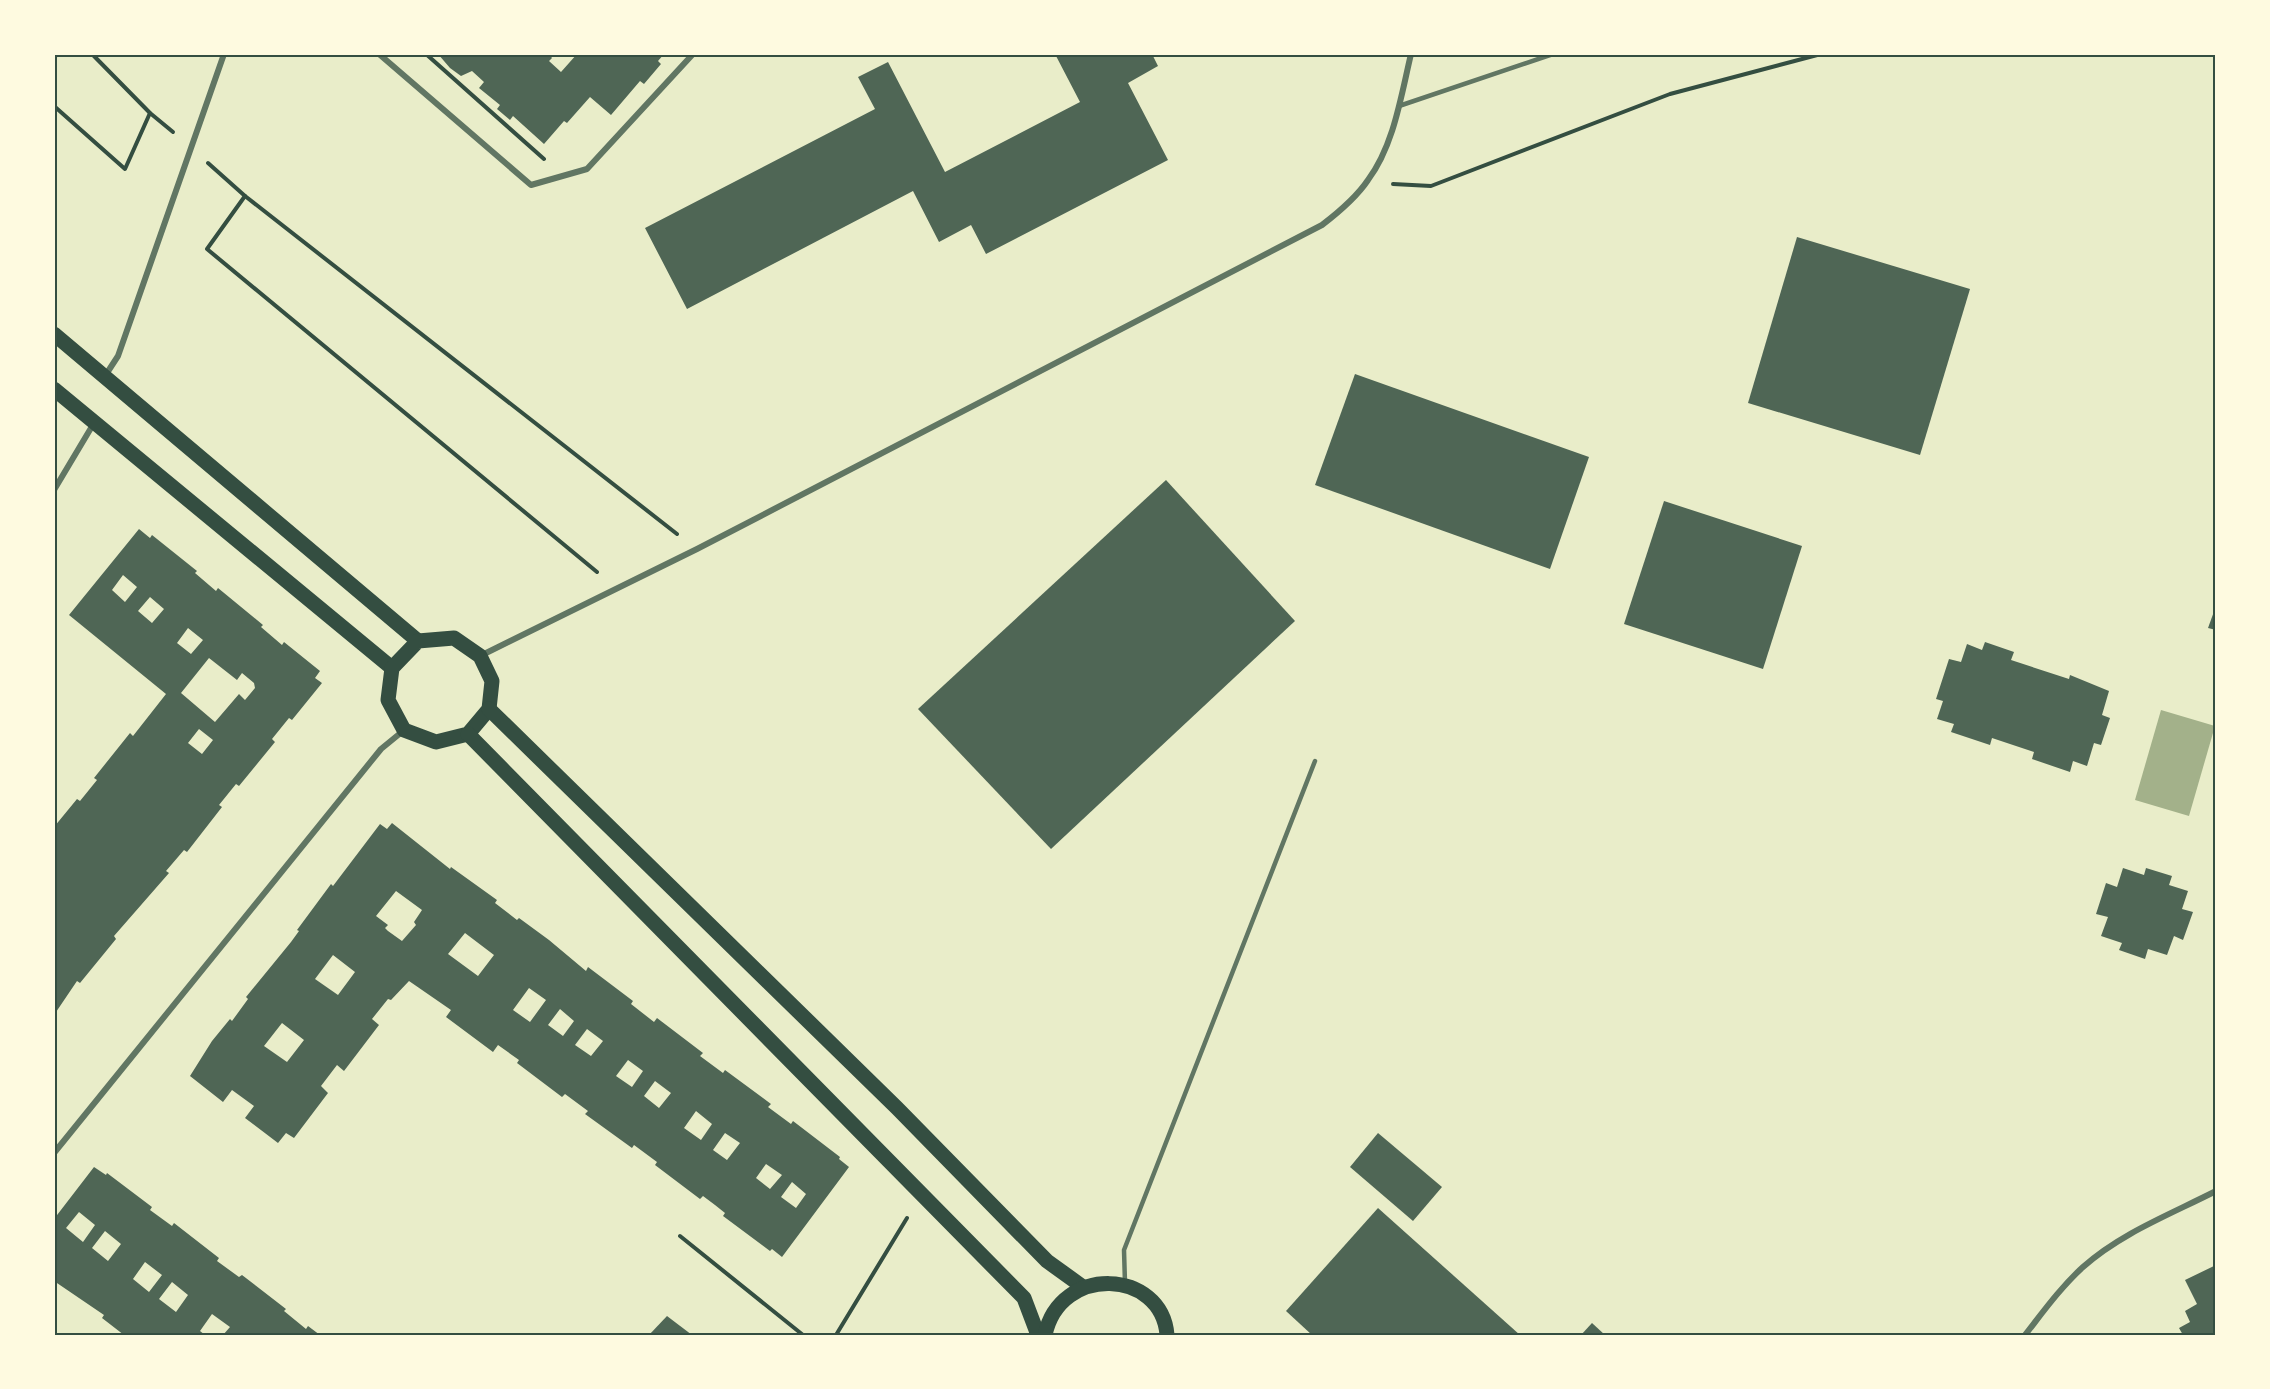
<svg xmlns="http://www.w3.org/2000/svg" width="2270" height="1389" font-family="'Zilla Slab',serif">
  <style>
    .water { fill: #a3b18a }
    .building { fill: #4f6655; fill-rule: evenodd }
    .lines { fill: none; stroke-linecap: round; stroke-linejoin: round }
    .path { stroke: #344e41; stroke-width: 4 }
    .service { stroke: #617663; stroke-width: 4.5 }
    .minor { stroke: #617663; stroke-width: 6 }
    .primary { stroke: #344e41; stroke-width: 15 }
    .neatline { fill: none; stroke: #344e41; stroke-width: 2 }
  </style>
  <rect width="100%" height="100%" fill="#e9edc9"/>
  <path class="water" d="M2161 710 2215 726 2189 816 2135 800Z"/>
  <g class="building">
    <path d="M438 54H549L552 58 549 61 561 72 577 54H664L658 61 661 64 644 84 640 81 611 115 590 97 567 123 564 121 544 144 513 116 510 120 497 109 500 105 479 88 484 82 472 71 461 76 450 68Z"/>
    <path d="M1055 54H1152L1158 66 1128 83 1168 160 986 254 971 225 939 242 913 191 687 309 645 228 875 109 858 77 888 62 945 172 1080 102Z"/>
    <path d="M1797 237 1970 289 1920 455 1748 403Z"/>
    <path d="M1355 374 1589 457 1550 569 1315 485Z"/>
    <path d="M1166 480 1295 621 1051 849 918 709Z"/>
    <path d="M1664 501 1802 546 1763 669 1624 624Z"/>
    <path d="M139 529 150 538 152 535 197 571 195 573 216 591 218 588 263 625 261 627 282 645 284 642 320 671 315 678 322 683 292 720 289 718 272 739 275 742 239 786 236 784 219 805 222 807 187 852 184 850 166 871 169 873 114 936 116 939 80 983 77 981 54 1015V827L77 799 80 801 97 780 94 778 130 733 133 736 166 694 69 615ZM123 575 137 587 125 602 112 590ZM150 597 164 609 152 623 138 611ZM188 628 203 640 191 654 177 643ZM209 658 237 680 242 673 254 683 255 688 245 700 239 694 215 722 181 693ZM199 729 213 740 202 754 188 743Z"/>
    <path d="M2216 606V630L2208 628Z"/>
    <path d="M1985 642 2014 652 2011 660 2069 679 2070 675 2109 691 2102 715 2110 718 2101 745 2094 743 2087 766 2073 761 2070 772 2032 759 2034 752 1992 738 1990 745 1951 732 1954 724 1937 719 1943 701 1936 699 1949 659 1961 662 1967 644 1982 650Z"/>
    <path d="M392 823 450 869 451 867 497 900 495 903 517 920 519 918 549 940 586 971 588 967 633 1001 631 1004 654 1022 657 1018 703 1053 700 1056 723 1073 725 1070 771 1104 768 1107 791 1124 793 1121 840 1157 839 1159 849 1167 782 1257 772 1249 770 1251 723 1216 725 1213 715 1205 703 1196 700 1199 655 1165 657 1162 634 1145 632 1148 585 1114 588 1111 565 1094 562 1097 517 1063 519 1060 498 1045 493 1052 446 1017 451 1010 409 981 391 1000 388 999 372 1019 379 1025 344 1071 337 1065 321 1086 328 1093 294 1138 286 1133 278 1143 245 1118 254 1106 232 1090 223 1102 190 1076 212 1041 230 1019 232 1021 248 999 246 997 291 942 299 931 297 930 331 884 333 886 380 824 387 829ZM396 891 422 910 414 922 416 925 402 941 388 931 385 928 388 925 376 916ZM465 933 494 955 478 976 448 954ZM333 955 355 972 338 995 315 979ZM529 988 546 1000 530 1022 513 1010ZM560 1009 574 1021 563 1036 548 1025ZM282 1023 304 1040 287 1062 264 1046ZM587 1029 603 1041 591 1056 575 1045ZM628 1060 643 1071 632 1087 616 1076ZM655 1081 671 1093 659 1108 644 1096ZM696 1111 712 1124 701 1140 684 1128ZM725 1133 740 1143 727 1160 713 1150ZM766 1164 782 1175 770 1189 756 1178ZM792 1182 806 1194 796 1208 781 1197Z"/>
    <path d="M2123 868 2144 875 2146 868 2172 876 2169 885 2188 891 2182 909 2193 912 2183 940 2174 936 2167 955 2148 949 2145 959 2119 950 2122 943 2101 936 2108 917 2096 914 2106 883 2117 887Z"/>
    <path d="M1378 1133 1442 1187 1413 1221 1350 1167Z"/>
    <path d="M94 1167 106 1175 107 1173 152 1207 150 1210 172 1226 174 1223 219 1258 217 1261 239 1277 242 1275 286 1309 284 1311 306 1329 308 1326 320 1335H223L230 1327 212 1314 200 1331 205 1335H124L102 1318 104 1315 54 1281V1219ZM79 1212 95 1225 83 1242 66 1228ZM105 1231 121 1244 108 1261 92 1248ZM145 1262 162 1275 149 1292 133 1279ZM172 1282 188 1295 176 1312 159 1299Z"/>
    <path d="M1378 1208 1520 1335H1312L1286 1311Z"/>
    <path d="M2216 1265V1335H2183L2179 1328 2190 1322 2185 1311 2197 1304 2185 1280Z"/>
    <path d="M667 1316 692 1335H649Z"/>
    <path d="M1592 1323 1605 1335H1581Z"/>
  </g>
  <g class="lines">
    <g class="path">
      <path d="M92 54 150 113 173 132"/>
      <path d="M426 54 544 159"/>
      <path d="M54 58 57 54"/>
      <path d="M54 106 125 169 150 113"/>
      <path d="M208 163 245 196 677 534"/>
      <path d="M1393 184 1431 186 1670 94 1821 54"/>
      <path d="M245 196 207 249 597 572"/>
      <path d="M680 1236 803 1335"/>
      <path d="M836 1335 907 1218"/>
    </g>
    <g class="service">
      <path d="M1399 106 1553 54"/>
      <path d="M1125 1283 1124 1250 1315 761"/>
    </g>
    <g class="minor">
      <path d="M379 54 531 185 587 169 693 54"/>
      <path d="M105 376 118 356 224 54"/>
      <path d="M54 490 94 423"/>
      <path d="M480 656 697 549 1322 225C1339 212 1356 198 1368 180 1394 145 1401 96 1411 54"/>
      <path d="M54 1153 381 749 403 731"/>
      <path d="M2025 1335C2043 1312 2061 1287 2083 1267 2121 1233 2171 1214 2216 1191"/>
    </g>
    <g class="primary">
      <path d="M54 334 418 641"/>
      <path d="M54 389 392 668"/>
      <path d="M454 638 480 656 492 681 489 709 468 734 436 742 404 730 388 700 392 668 418 641Z"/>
      <path d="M489 709 897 1108 1047 1261 1083 1287"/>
      <path d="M468 734 1024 1298 1038 1335"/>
      <path d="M1045 1335C1060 1264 1162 1269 1167 1335"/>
    </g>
  </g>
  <rect width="2270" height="1389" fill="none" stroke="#fefae0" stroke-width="111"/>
  <rect x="56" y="56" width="2158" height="1278" class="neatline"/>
</svg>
